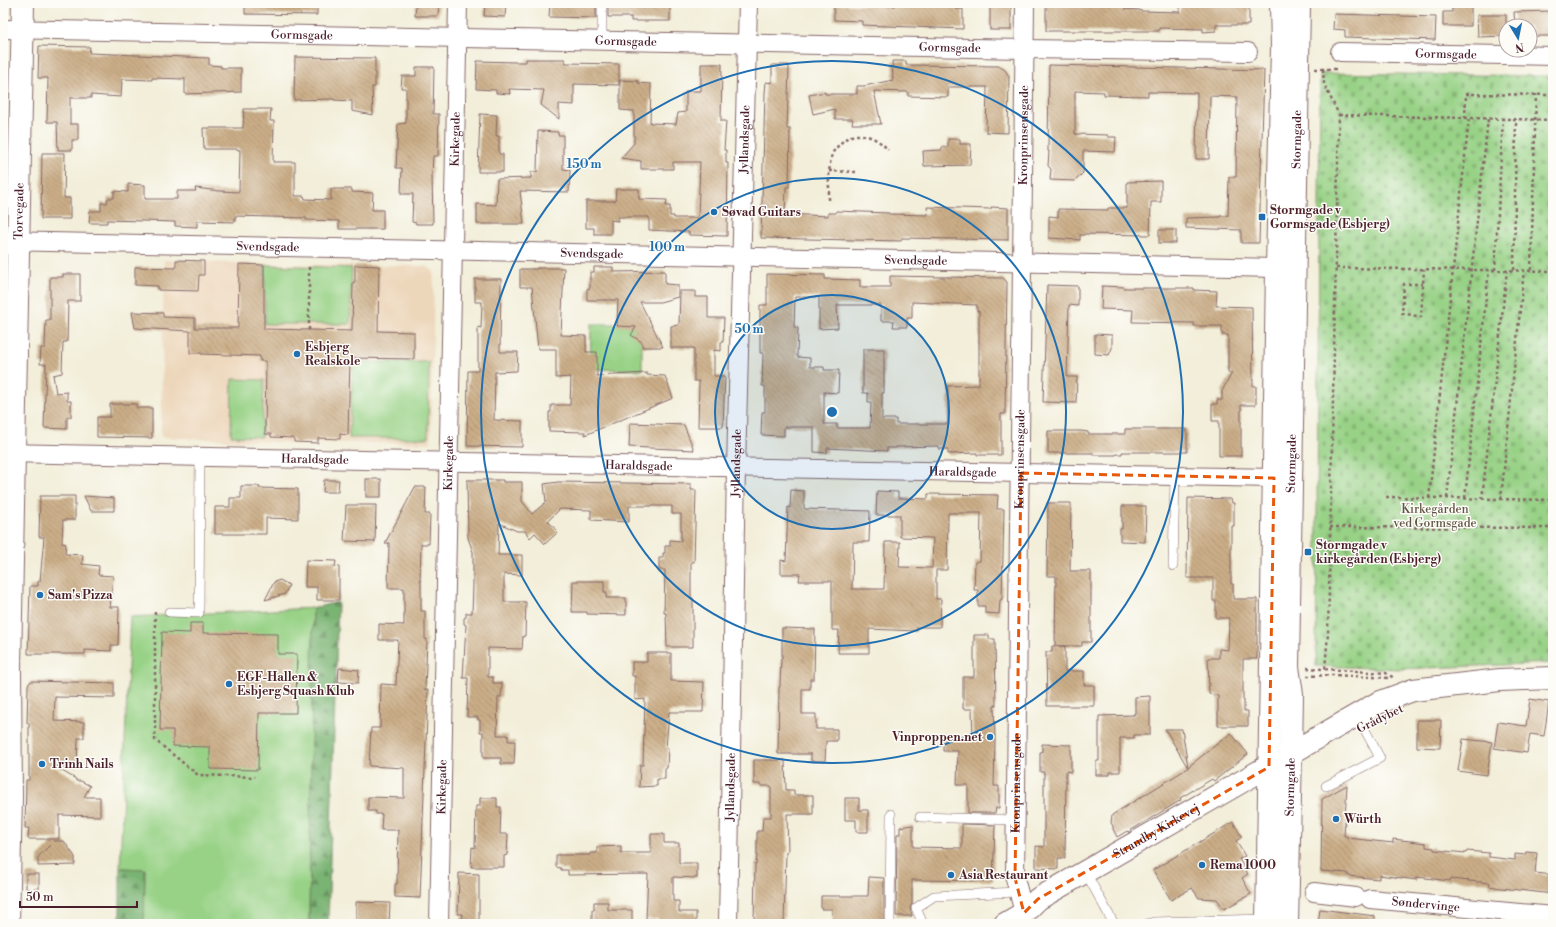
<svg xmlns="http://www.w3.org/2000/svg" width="1556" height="927" font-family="'Libre Bodoni',serif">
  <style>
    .built { fill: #edd7bb }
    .green { fill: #98d286; stroke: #717858 }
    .forest { fill: url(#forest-firs); stroke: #626a4f }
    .cemetery { fill: url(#cemetery-stones); stroke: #717858 }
    .building { fill: url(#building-back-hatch); fill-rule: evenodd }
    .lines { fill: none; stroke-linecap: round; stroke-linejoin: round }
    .lane-casing { stroke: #856768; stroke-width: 10 }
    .street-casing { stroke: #856768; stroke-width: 20 }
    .secondary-casing { stroke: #856768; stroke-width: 24 }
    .path { stroke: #856768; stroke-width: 2.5; stroke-dasharray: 3 3; stroke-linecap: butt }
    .lane { stroke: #fff; stroke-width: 9 }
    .street { stroke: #fff; stroke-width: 18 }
    .secondary { stroke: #fff; stroke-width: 22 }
    .marked { fill: none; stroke: #e8590c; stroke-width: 3; stroke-dasharray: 8 5; stroke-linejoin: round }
    .ring { fill: none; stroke: #1f6fb2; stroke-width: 2 }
    .poi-dot { fill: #1f6fb2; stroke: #fdfcf7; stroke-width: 1.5 }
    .labels { text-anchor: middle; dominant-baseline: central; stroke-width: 3; stroke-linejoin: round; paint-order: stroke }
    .street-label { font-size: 12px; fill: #4a1f2b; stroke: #fdfcf7 }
    .poi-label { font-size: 12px; font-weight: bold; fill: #4a1f2b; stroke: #fdfcf7; text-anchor: start }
    .park-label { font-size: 12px; fill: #615546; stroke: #fdfcf7 }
    .centre { fill: #1f6fb2; stroke: #fdfcf7; stroke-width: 2 }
    .ring-label { font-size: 12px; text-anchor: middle; font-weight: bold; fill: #1f6fb2; stroke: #fdfcf7; stroke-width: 3; stroke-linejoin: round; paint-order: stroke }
  </style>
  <defs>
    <pattern id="forest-firs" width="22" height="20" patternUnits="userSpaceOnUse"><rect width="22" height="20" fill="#7ab473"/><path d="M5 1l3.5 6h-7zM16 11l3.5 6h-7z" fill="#66925f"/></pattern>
    <pattern id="cemetery-stones" width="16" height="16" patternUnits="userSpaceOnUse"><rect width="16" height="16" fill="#98d286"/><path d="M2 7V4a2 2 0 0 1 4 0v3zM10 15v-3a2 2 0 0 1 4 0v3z" fill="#84b474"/></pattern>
    <pattern id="building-back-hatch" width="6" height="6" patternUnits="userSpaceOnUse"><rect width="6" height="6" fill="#cbae88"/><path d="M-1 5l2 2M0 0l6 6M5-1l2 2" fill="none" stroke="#a78d6f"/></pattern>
  </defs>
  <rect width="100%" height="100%" fill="#fdfcf7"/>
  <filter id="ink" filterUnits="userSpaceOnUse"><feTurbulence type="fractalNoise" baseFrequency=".025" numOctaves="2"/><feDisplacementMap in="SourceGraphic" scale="8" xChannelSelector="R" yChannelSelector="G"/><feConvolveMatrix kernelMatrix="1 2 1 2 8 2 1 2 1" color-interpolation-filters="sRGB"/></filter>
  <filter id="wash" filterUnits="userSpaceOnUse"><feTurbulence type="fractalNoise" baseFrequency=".012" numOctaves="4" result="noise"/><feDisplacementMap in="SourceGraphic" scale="16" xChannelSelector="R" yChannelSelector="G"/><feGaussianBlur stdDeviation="0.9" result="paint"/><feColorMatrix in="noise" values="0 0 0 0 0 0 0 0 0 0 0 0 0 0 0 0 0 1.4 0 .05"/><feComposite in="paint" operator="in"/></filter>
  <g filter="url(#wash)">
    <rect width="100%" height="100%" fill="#f2eed9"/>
    <path class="built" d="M164 260 264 264 427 266 434 272 431 443H294L161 437Z"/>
    <g class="green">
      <path d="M265 265 352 268 350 324H265Z"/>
      <path d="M591 324H642V370L590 369Z"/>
      <path d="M353 362H429L428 438H349Z"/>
      <path d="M232 379 264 380 262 437 231 436Z"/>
      <path d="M313 608 309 924H144L145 869 120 868 130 617Z"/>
    </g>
    <g class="forest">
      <path d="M338 602 328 924H309L313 608Z"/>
      <path d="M120 868 145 869 144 924H120Z"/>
    </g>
    <path class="cemetery" d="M1320 73 1553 76V663L1399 669 1316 666Z"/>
    <g id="blocks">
      <g class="building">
        <path d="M245 3H317V15L245 14Z"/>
        <path d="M416 3H439L438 16H415Z"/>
        <path d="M485 3H506L505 17 484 16Z"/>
        <path d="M550 3H596V18L549 17Z"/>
        <path d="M608 3H670V21H631V17H608Z"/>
        <path d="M895 3H956V9H963V29L862 25V21L834 20V4L895 6Z"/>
        <rect x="990" y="3" width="21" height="27"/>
        <path d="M1046 3H1125V9L1140 10V11L1180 12V3H1249V25H1216V31L1203 32V29L1159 28V31H1046Z"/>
        <path d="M1452 4H1471V26H1443V12H1452Z"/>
        <path d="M1551 11V14H1553V36H1530V26H1515L1514 12Z"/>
        <path d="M1334 14 1436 17 1435 40 1345 37V30L1333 29Z"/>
        <path d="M1477 15H1506V36L1478 37Z"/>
        <path d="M39 46 90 47 89 53 209 58V65L221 66V68H241V92L185 94V79L152 78V80L122 79 121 97 91 95V98H70V124H78V140H72V150H58L57 122H47L48 78H38Z"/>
        <path d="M295 57 375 58V87H372L373 115 352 111V101L334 100V99L294 100Z"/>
        <path d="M526 59H565V62L566 63 619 64V85L574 84V105L559 104V119L541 105 544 90 509 89 510 94 496 93V90L476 89 477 61 515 62H526Z"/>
        <path d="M892 61H906V65L999 66 1005 70 1009 76 1008 133 986 132 987 87H948V97L908 96V92L874 91 881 124H852L853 119H835V109L813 114 809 95 825 92V94H857V86H864L893 80Z"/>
        <path d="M701 64H722L721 121H726L724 150H726V163H728L727 236 689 235V232L649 230V217H618V221L611 220V234H594V228H586V201H615L616 189H639V199L667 200 666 206H670V216H674V218H698L700 162H673V169H641V161L621 158 634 143V111L620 110V80L638 81V83L651 84 650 123 676 124 678 113 686 112V91H701Z"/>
        <path d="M772 65H789L787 129H790L789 187H786L785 214 828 216V213H836V211L889 213V214L928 215 927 207 991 209V207L1008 208V240L902 238 901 241 761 238 765 93 766 82 772 83Z"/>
        <path d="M1049 65 1264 70 1259 243H1241V230L1186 228V218L1220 217V216H1228L1229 177H1236L1237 97 1210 96 1209 159H1196L1197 93 1148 92V96L1104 95V92L1075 91V134L1108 135V137H1116L1115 152 1083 151V173L1075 181 1050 180 1051 169 1048 166 1049 151H1048Z"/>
        <path d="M416 67H434L433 114H439L438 156H433L432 175 433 224H416V223L412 222 413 194H401L402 168H396L398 124 406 123V88H401L402 76H416Z"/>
        <path d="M244 109H271L270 121H274L273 162H295V196H304L305 199 331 200V189H352V192L373 193 372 210H383V229H339V221L306 220V218L235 216V222L197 221V227L175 226V222L144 221 107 220V223H89L90 211H101V203H107L108 198H114V191L128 192V184L145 185V199H177V191H196L195 188 220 191 239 192 240 150H238V149H204L203 128H243Z"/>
        <path d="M480 114 497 115 496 136H499V154H503V172H478Z"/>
        <path d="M538 131 558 132V135H563V169L570 170 569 192 520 191 524 224H477V204L496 205 497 179 531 178V172H537Z"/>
        <path d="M948 139H960V144H971L970 165 924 166 923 151 942 150V147H948Z"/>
        <path d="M42 153H65L64 198H70V219H41Z"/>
        <path d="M1161 181V202H1151L1150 235 1084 234V235H1080V240L1049 238V216L1058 217V209L1108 210V208H1127V182Z"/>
        <rect x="1159" y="230" width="17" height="13"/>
        <path d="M176 260 204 261V275H199L198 291 158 290V286L135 285V267L176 268Z"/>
        <path d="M239 264 264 265V329L309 330 352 331 353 282H355V265L379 266 378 331 414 332V359L350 358 348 435 340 434V439L318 438V443L294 442V438L271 437V434H265L266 361H260V356L201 354V353H190V331L135 328 132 312 163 313V317L195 318V328H238Z"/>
        <path d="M594 267H613V272L665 271V284L678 285V297L660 302H640L663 347H642V342L631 335 636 327 617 326 618 300H587V289L590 288V272H594Z"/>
        <path d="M537 268H564L561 335 586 336V352H597V376L647 373V375L665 376 673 398 585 435V432L549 431V412H551V405H570L571 377 556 378V349H538L532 287H520V269H537Z"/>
        <path d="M63 274H80V301H68L67 342H63L62 373 53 375 56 393 67 392V401H71V417H67V429L44 428 46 364H40L41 348H45L46 320H50V277H63Z"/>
        <path d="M767 274 825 275V279L860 280V287H890V276L1003 278 1007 282 1005 414H1001V455H977V453L948 454V449H939V446L896 447V448H887V451L827 448V453L814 452V427H784V436L761 435 762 412H765V386H762L763 353H760V305H767ZM795 297H819V329L838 328 837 305H881V321H894L893 327H907V318H912V302L977 305V311H979V385L948 386V424H896V419H882V393H884V349H863V393H868V402H871L870 428H837V424H824V392L838 393 839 370H824V367H810V358L797 357 798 328 794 327Z"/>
        <path d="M475 279H501L500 352H518L517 371 495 372 494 420 522 421V447L467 446 468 371H478V327L481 328 482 302H475Z"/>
        <path d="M1047 285 1078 286V306L1069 305 1067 377H1077L1076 403 1043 402Z"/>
        <path d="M1102 286 1124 287V288H1194V290L1217 291 1216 306 1252 307 1253 386H1256V405H1241V456H1219V421H1212V404H1217V400H1222V391L1232 373H1228V335H1222V326H1194V323L1132 322 1133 310 1101 309Z"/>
        <path d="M680 291H695V297H708V318H724L723 342H721V351L714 350V376H725L723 427H698L699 381H694V348H671V326L679 325Z"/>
        <path d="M1095 334 1112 335V348L1109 355 1095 354Z"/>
        <path d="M110 404H136L137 408H152V438L97 437V417H110Z"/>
        <path d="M630 423 684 425 694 450 629 447Z"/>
        <path d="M1125 429H1187V452H1122V454H1116V455H1093V453H1048V431H1081L1088 432V434H1125Z"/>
        <rect x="366" y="479" width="15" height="18"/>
        <path d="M324 480H339L338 492H323Z"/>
        <path d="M467 480H503V482H522V501L532 514 546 502 544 484 558 482 691 484V490H696L694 562H691V598H693V647H667L666 613H664L665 570H659V558H663V553H665V546H670V540L681 541V514H672V506H629V522L591 520V510L560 509 548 521 558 532 545 544 535 533 530 538 525 531H517L499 523 498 555H522V575L504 574V602H526L525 636H523L522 649 488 648V677H493V683H502L501 697H498L497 735H508V741H515L514 764H501V758H483V732H480V720H478V717H467L468 678H463L466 625 464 624V618L466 617V613H472L473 586V552L468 538Z"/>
        <path d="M241 486H259V488L298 489V519L266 518V534H215V507H230V498H241Z"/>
        <path d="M415 487H426L425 514H430L429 544H421L420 581H421V611H425V639H427L425 690H428L420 898 395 897V884H397L398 830H381L382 814H376V811H368V797L404 798V768L369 766 371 728H380L381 684 396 685 398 640H379V624L404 625V588H388L389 543H385Z"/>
        <path d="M791 490 804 491V508L805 509 870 511 869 542H853L852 589H884L885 542H900L899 567 932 568 933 538 900 537V515H876L877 491 898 492V498L928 499V494L998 495 997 509H1004L1002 599 1000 600 999 614 985 613V606H978V590H974L975 562 980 561 981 513H948L947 570H936V599H941L940 627H917V631L869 629V653H838L839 630H832V581H799L800 574H781V560L786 561 788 507 790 508Z"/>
        <path d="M40 496H75V520H63L62 543 66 544 65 554 83 555 82 564 99 566 98 575 113 576 110 607H119L118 645H111V651L85 650V654H28L30 586H38V581H40L44 537H39Z"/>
        <path d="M84 496 114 498V511H91Z"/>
        <path d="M1188 498 1231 499 1232 503H1234V526H1231V584H1233V599H1257V659H1243V700H1244V711H1248V726H1218V696L1209 694 1208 658H1219V649L1228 650 1229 618H1216V601H1213V578H1187Z"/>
        <path d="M1048 503H1071L1070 571H1091V642H1082V646H1055L1056 576H1047Z"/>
        <path d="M346 505H376L375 542 344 541Z"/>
        <path d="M1122 506H1146L1145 542 1120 541V529H1122Z"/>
        <path d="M306 560 336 561 335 567 339 566V600H317V587H305Z"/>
        <path d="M280 580 289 585 285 594 265 600 274 582Z"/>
        <path d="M573 581H604V592H607L606 598H626V615L587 614V612H572Z"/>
        <path d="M190 623H203V633L278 634V654H297L296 713H259L258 770 210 769V747L173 746V730H160L162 632 190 633Z"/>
        <path d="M782 628 815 629 814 679H810V689H802V714H816V729H837V741H826L825 761H811V754H778L779 687H780L781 658H782Z"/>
        <path d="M974 635H989V639H995L996 706H994L995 739 994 786H999V808H996L995 813H968V785H957L958 751H943V738H973L972 709H963V677H974Z"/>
        <path d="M1052 646H1065V671H1084V685H1094V706H1047L1046 652H1052Z"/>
        <path d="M647 653H671V681L704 682 703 712H669L666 748H668L667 768H665V779H657V786L639 787 640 765H643L645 699 635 700V676H632V662H647Z"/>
        <path d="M339 668 359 670 358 683 338 682Z"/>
        <path d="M31 681 114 683V698L55 697 54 721 84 722V738H78L77 767 53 766 76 779V781H81L90 786 84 797H100V816L59 815V839H28L29 828H25L26 780H29V723H27L28 685Z"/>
        <path d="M1150 696V735H1134V738H1120V772H1110V775H1096V761H1099V716L1134 715 1133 714H1135V697Z"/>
        <path d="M1530 699 1549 702 1544 736 1530 734 1527 753 1494 748 1498 722 1526 726Z"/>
        <path d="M1417 720H1441L1440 748 1417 747Z"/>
        <path d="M1165 729H1182L1188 767 1231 733 1248 754 1214 781 1212 779 1180 798 1181 800 1128 832 1127 831 1117 837 1113 829V826L1111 823 1112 815 1188 768Z"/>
        <path d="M1463 739 1492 742 1487 775 1458 771Z"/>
        <path d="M1042 744 1071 745V772L1066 771 1065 858H1058V869L1036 868V846L1044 847V772H1040V752H1042Z"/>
        <path d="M754 760H785L786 790H794V795H813V814H787L788 852H786L784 924H754L755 863 756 864 757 856V831H762L763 817H771V786H761V784H754Z"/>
        <path d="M1347 785 1344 836H1347V838L1393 843V839L1426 843V847L1434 848V850L1466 853 1467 851 1489 853V857L1515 860V854L1525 855 1526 852 1537 853 1535 873 1553 875V894L1501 888 1489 886 1490 883 1450 879V881L1417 877V880L1379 875V879L1348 876V873L1321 871 1322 799Z"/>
        <path d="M480 798H497V807H501L500 834H508L507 855 504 856V867H471L472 847 475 848 476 806H480Z"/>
        <path d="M845 798H859V810H868V832H856V820H845Z"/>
        <path d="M1233 822 1242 837 1236 841 1245 856 1239 859 1248 874 1242 878 1251 894 1224 909 1217 899 1199 898 1192 888 1171 900 1153 870Z"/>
        <path d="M962 824 995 825 993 881 912 880V904L910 908 912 916H896L897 834H900V827L913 825V847L962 848Z"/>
        <path d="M651 834H664V843H679V863H697V878L673 877V901H679V912H696V924H658V919H646L648 874 568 875V870H561V868L556 867V855H590V853H597V847L621 846V853H651Z"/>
        <path d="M54 841H64L75 857V865L38 866V857Z"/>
        <path d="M459 873 479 874V924H461L462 914H458Z"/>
        <rect x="26" y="874" width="13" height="15"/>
        <path d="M869 877 884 878V924H833L832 909H821V896H868Z"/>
        <path d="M356 902 390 903 389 924H356Z"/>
        <path d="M594 902H608V910H632V924H592V910H594Z"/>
        <path d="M1320 909 1375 916V924H1318Z"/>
      </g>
    </g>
  </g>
  <g filter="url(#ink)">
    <use href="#blocks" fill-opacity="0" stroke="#856768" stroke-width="1"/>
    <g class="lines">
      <defs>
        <g id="lane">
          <path d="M602 41V3"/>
          <path d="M1173 566 1175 476"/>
          <path d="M169 612 199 613 200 457"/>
          <path d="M1326 786 1380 758 1357 715"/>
          <path d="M920 817 1015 820"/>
          <path d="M1086 873 1114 924"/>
          <path d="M890 924 891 814"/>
          <path d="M923 924 916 908 934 896 1017 892"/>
          <path d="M1147 924 1154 922 1267 919"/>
        </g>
        <g id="street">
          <path id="s1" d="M3 29 1024 49 1248 52"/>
          <path id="s2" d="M1340 52 1553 56"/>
          <path id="s3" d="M3 241 1277 268"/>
          <path id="s4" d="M3 453 1274 478"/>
          <path d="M1314 892 1356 897"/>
          <path id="s5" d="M1370 899 1553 916"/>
          <path id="s6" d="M1024 913 1015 878 1025 3"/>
          <path id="s7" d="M439 924 458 3"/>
          <path id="s8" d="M728 924 736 468 748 3"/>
        </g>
        <g id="secondary">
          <path id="s9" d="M8 924 11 799 10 667 14 453 23 3"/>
          <path id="s10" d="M1005 924 1024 913 1038 899 1378 703 1413 690 1500 680 1553 678"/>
          <path d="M1267 924 1277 268 1282 47 1281 3"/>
          <path id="s11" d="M1287 924 1291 753 1292 694 1288 667 1299 3"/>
        </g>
      </defs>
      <use href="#lane" class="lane-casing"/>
      <use href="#street" class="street-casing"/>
      <use href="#secondary" class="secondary-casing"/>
      <g class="path">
        <path d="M1315 69H1336"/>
        <path d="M1323 69 1324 84 1339 115 1328 634 1325 669"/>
        <path d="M1339 115 1553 120"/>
        <path d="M1465 118 1466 94 1553 95"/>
        <path d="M829 171 858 172"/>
        <path d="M829 200C829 185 828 169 832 154 834 150 837 147 840 144 853 128 876 135 888 150"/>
        <path d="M1336 268 1553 271"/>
        <path d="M1495 270 1503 119"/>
        <path d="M1514 270 1516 119"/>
        <path d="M1531 270 1536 94"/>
        <path d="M1423 284H1404L1402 313 1421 317 1424 269"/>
        <path d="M309 330V264"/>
        <path d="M1386 497 1553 500"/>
        <path d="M1429 498 1469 118"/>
        <path d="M1447 498 1488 119"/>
        <path d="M1465 498 1489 270"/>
        <path d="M1482 499 1507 270"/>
        <path d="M1501 499 1524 270"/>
        <path d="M1330 527 1553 528"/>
        <path d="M155 612V740L198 775 255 777"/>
        <path d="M1307 668 1386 673 1394 678"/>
        <path d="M1307 676 1334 675 1389 678"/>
      </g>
      <use href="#lane" class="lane"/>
      <use href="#street" class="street"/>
      <use href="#secondary" class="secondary"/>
    </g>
  </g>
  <path class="marked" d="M1021 473 1274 478 1269 767 1038 899 1024 913 1015 878Z"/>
  <circle cx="832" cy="412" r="117" fill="#1f6fb2" fill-opacity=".12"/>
  <g class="ring">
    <circle cx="832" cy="412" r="117"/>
    <circle cx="832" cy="412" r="234"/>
    <circle cx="832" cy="412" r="351"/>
  </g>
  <g class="poi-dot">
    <circle cx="714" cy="212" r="4"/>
    <rect x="1258" y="213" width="8" height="8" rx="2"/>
    <circle cx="297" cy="354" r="4"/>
    <rect x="1304" y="548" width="8" height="8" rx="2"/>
    <circle cx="40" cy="595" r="4"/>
    <circle cx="229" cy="684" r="4"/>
    <circle cx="990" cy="737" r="4"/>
    <circle cx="42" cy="764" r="4"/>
    <circle cx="1336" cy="819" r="4"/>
    <circle cx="1202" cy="865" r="4"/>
    <circle cx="951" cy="875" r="4"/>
  </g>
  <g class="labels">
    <g class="street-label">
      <text stroke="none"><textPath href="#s1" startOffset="299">Gormsgade</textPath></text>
      <text stroke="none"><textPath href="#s1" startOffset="623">Gormsgade</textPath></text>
      <text stroke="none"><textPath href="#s1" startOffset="947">Gormsgade</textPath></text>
      <text stroke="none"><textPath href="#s2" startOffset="106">Gormsgade</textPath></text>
      <text stroke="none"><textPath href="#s6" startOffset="779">Kronprinsensgade</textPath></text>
      <text stroke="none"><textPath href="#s7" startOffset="785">Kirkegade</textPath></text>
      <text stroke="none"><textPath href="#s8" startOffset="785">Jyllandsgade</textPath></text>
      <text stroke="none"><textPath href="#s11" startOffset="785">Stormgade</textPath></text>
      <text stroke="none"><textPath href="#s9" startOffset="713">Torvegade</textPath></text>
      <text stroke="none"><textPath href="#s3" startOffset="265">Svendsgade</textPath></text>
      <text stroke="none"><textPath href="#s3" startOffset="589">Svendsgade</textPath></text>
      <text stroke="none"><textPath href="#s3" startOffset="913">Svendsgade</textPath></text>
      <text stroke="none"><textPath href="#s4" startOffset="312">Haraldsgade</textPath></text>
      <text stroke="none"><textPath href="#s6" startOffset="455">Kronprinsensgade</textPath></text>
      <text stroke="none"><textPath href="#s7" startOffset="461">Kirkegade</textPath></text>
      <text stroke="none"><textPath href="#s8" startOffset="461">Jyllandsgade</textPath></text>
      <text stroke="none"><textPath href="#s11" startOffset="461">Stormgade</textPath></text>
      <text stroke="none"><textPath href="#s4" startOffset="636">Haraldsgade</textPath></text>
      <text stroke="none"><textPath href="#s4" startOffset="960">Haraldsgade</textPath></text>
      <text transform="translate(1380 719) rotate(-26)">Grådybet</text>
      <text stroke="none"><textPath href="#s6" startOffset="131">Kronprinsensgade</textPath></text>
      <text stroke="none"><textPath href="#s7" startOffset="137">Kirkegade</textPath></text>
      <text stroke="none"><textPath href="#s8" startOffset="137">Jyllandsgade</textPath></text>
      <text stroke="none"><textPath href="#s11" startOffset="137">Stormgade</textPath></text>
      <text stroke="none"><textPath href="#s10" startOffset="178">Strandby Kirkevej</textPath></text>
      <text stroke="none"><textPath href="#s5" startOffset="56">Søndervinge</textPath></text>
    </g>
    <g class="poi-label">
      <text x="1270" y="210">Stormgade v<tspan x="1270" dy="14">Gormsgade (Esbjerg)</tspan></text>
      <text x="722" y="212">Søvad Guitars</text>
      <text x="305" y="347">Esbjerg<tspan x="305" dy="14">Realskole</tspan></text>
      <text x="1316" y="545">Stormgade v<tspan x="1316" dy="14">kirkegården (Esbjerg)</tspan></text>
      <text x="48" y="595">Sam's Pizza</text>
      <text x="237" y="677">EGF-Hallen &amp;<tspan x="237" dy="14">Esbjerg Squash Klub</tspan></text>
      <text x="982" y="737" text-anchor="end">Vinproppen.net</text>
      <text x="50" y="764">Trinh Nails</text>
      <text x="1344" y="819">Würth</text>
      <text x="1210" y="865">Rema 1000</text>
      <text x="959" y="875">Asia Restaurant</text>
    </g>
    <g class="park-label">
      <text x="1435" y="509">Kirkegården<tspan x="1435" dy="14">ved Gormsgade</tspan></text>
    </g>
  </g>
  <circle cx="832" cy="412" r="6" class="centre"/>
  <g class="ring-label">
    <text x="584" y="168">150 m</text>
    <text x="667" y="251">100 m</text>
    <text x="749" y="333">50 m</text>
  </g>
  <rect width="1556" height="927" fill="none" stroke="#fdfcf7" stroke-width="16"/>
  <g transform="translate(1518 38) rotate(170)"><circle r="19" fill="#fdfcf7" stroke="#b5a4a5"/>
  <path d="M0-3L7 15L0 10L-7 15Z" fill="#1f6fb2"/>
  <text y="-6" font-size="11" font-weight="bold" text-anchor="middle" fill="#4a1f2b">N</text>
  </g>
  <path d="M20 901v6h117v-6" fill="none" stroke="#4a1f2b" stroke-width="2"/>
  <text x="26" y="901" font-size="12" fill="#4a1f2b" stroke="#fdfcf7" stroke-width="3" paint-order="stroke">50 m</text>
</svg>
